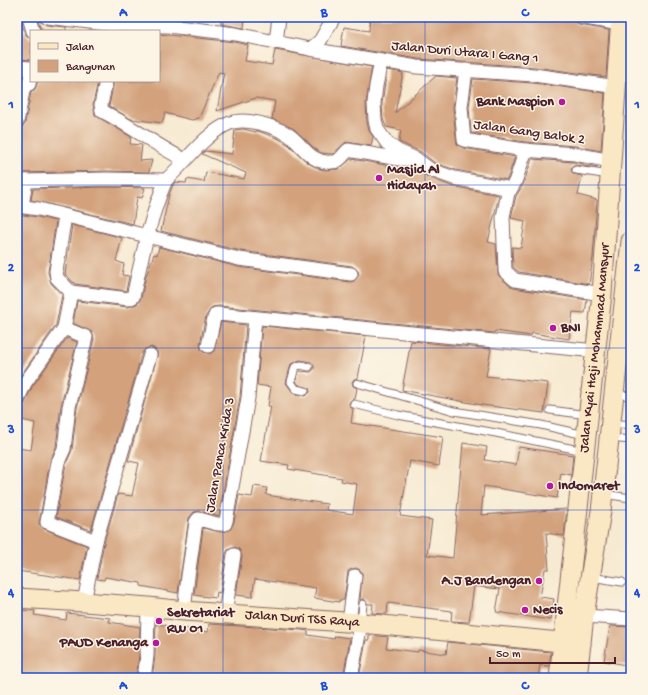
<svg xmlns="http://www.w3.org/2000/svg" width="648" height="695" font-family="'Gochi Hand',sans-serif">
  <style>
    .building { fill: #d3a27d; fill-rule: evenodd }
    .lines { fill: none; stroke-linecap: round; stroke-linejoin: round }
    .lane-casing { stroke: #876665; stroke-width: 9 }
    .street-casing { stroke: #876665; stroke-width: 15 }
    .secondary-casing { stroke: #876665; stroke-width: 21 }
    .lane { stroke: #fff; stroke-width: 7 }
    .street { stroke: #fff; stroke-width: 13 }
    .secondary { stroke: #fae7c3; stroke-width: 19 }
    .grid { fill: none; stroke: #1d4ed8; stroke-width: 1; stroke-opacity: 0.55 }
    .poi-dot { fill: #b5179e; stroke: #fcf5e5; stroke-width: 1.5 }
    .labels { text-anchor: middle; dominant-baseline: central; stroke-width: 3; stroke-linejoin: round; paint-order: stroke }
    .street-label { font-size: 14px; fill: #4a1f2b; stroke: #fcf5e5 }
    .poi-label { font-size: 14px; font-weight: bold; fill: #4a1f2b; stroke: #fcf5e5; text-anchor: start }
    .neatline { fill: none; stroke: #1d4ed8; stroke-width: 1.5 }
    .grid-label { font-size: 13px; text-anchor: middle; font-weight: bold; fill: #1d4ed8 }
  </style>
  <rect width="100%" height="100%" fill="#fcf5e5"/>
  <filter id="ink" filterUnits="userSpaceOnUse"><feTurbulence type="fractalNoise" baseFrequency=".025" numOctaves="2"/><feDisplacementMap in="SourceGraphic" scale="8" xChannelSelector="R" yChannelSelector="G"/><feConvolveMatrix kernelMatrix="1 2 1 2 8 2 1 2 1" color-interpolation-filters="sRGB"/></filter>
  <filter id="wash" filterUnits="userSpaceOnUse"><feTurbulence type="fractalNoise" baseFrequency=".012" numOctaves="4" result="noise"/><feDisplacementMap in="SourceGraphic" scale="16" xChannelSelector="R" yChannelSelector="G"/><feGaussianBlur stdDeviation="0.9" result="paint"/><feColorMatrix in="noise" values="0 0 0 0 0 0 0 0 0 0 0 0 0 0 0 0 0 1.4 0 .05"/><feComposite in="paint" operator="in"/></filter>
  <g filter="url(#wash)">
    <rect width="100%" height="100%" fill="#f7ead2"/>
    <g id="blocks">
      <g class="building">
        <path d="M221 17H245L244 28 221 24Z"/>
        <path d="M370 17H559L572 19 575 23 579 25 609 30 606 77 535 67 418 59 341 46 344 27 369 31Z"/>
        <path d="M17 18 21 19 25 34 31 39V60L17 59Z"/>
        <path d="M38 19 46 25 66 27V31H41Z"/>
        <path d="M159 34 235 42 248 45 245 61 272 65 275 50 372 67 366 103 367 122 369 131 373 137 371 146 346 142 333 154 321 153 313 147 294 129 272 119 275 101 256 98 217 111 224 73 219 72 199 118 192 120 165 113 162 123 131 119 109 106 114 81H159Z"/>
        <path d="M387 70 403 73 395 113 436 76 457 78 453 108 457 144 463 148 515 157 507 180 456 170 435 163 421 152 399 142 401 130 386 127 383 119 382 103Z"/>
        <path d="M473 79 533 83 605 93 601 151 576 146 525 142 471 133 469 107Z"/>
        <path d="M38 81H98L93 104 95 115 131 137 130 144 142 145 140 161 152 160 149 172 106 171 17 173V150H21V128L25 124 31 92 35 89Z"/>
        <path d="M243 129 256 132V131H258L279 139 289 145 308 163 322 170 339 169 351 159 398 167H413L428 177 451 186 499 195 488 242 496 244 498 275 510 286 514 288 587 300 585 313 573 312 569 339 532 333 531 336 495 331 494 333 219 306 212 307 206 316 200 344 201 349 203 352 210 354 214 351 221 322 246 325 240 397 219 516 199 511 194 512 189 518 178 593 141 586V583L105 577 104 580 97 579 104 543 118 494 132 496 139 463 128 461 158 353 155 349 152 347 145 349 142 353 91 530 56 517 66 464 72 450 77 408 94 339 92 332 73 323 77 301 128 307 137 304 141 299 145 279 154 254 157 255 159 247 238 267 350 282 354 281 359 275 358 271 352 266 241 251 161 231 169 195 173 185 175 182 186 183 187 179 204 182 206 172 244 179 246 173 202 154 205 151 232 154 235 130Z"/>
        <path d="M532 159 574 162 598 167V168L576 165 572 167 571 170 573 174 582 176 578 195 597 200 593 257 589 284 519 272 513 267 512 247 521 248 525 221 511 218 516 196 523 185Z"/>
        <path d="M106 187 145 188 142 198 137 197 133 224 31 200 33 189Z"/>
        <path d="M17 214 37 217 56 221 48 272 51 283 62 295 56 325 17 381Z"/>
        <path d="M72 225 122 238 116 261 124 264 122 275 129 276 126 291 75 284 65 274Z"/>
        <path d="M262 326 366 336 358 378 354 379 352 382 353 386 357 388 355 399 351 400 349 403 350 407 353 409 351 423 443 437 439 466 410 461 400 516 432 520 427 555 453 558 463 443 487 447 485 460 516 465 519 447 573 455 571 475 561 473 557 498 484 486 481 515 567 509 564 536 546 533 549 569H545L540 597 554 599 551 620 496 612 500 589 474 586 469 622 451 621 452 611 388 603 387 614 372 613 373 604H368L364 599 360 600 362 573 360 570 356 568 352 569 348 571 344 600H339V602L314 598 316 588 255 579 252 597 236 595 242 556 239 549 235 547 228 550 226 553 220 593 217 592 216 598 194 595 203 528 221 532 230 530 234 522 239 495 252 497 254 486 267 488 266 495 327 504 326 510 353 514 357 484 341 481 342 478 288 469 289 465 261 461 271 406H268L271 387 257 385ZM300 360 311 362 314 366V369L311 372 299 371 296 381 299 385 309 388 310 392 306 396 294 394 286 383 291 364Z"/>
        <path d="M67 338 77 342 61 405 56 447 50 461 39 524 44 529 87 546 80 580 17 571V448L31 450 35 423 17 419V409L21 408 24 405 32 387Z"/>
        <path d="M411 341 491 349 486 376 548 383 544 413 482 405 402 390Z"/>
        <path d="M17 610 35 611 34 615 66 620 67 613 110 618 109 622 140 627 139 655 136 678H47L30 675 29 678H17Z"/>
        <path d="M156 624 208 632 209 624 301 630 308 631V635L334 639 335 636 350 638 343 678H152L155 656Z"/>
        <path d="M610 626 631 627V666L604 661Z"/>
        <path d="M369 635 388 637 386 648 418 652V650L446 654 448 642 551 652 549 666 540 665 538 678H359L366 640H369Z"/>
      </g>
    </g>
  </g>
  <g filter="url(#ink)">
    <use href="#blocks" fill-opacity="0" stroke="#876665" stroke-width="1"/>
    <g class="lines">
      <defs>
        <g id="lane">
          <path d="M576 170 610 175"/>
          <path d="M357 383 454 411 541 425 585 435"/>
          <path d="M305 391 296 389 291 382 295 367 301 365 309 367"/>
          <path d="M614 394 631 396"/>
          <path d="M354 404 398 415 496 433 584 451"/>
          <path d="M550 410 588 415"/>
          <path d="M611 423 631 425"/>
          <path d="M609 438 631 440"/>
          <path d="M603 494 631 498"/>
          <path d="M591 577 622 582"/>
          <path d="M361 622 363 604"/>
        </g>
        <g id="street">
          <path d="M29 17 33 31"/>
          <path d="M47 17 115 25 168 26 211 31 236 34 310 49 320 41 334 17"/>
          <path d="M580 17 620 24"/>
          <path d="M276 42 279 17"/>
          <path d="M310 49 417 67 534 75 617 87"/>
          <path d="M381 61 376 86 374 103 375 120 377 129 387 143 398 151 416 159 431 170 454 178 511 189"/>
          <path d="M17 67 31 68"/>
          <path d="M466 70 461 107 464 140 524 150 575 154 611 161"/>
          <path d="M106 81 101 105 102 111C131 126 157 146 185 160"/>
          <path d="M17 122 24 86 29 84 31 72"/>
          <path d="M526 150 515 182 508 193 503 217 505 271 515 280 602 294"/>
          <path d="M17 181H26L22 206"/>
          <path d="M26 181 106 179 166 180C186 162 205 133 230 123 245 117 275 126 289 135 303 145 311 164 331 162 333 162 336 162 337 161 341 159 345 153 348 150L399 159H416"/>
          <path d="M17 206 39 209 239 259 351 274"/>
          <path d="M65 216 56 271 57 278 71 292 129 299 133 297C142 257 150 217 166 180"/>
          <path d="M71 292 64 328 86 337 69 407 64 449 58 462 47 522 96 541"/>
          <path d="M208 346 214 318 216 314H218L596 351"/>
          <path d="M17 401 25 383 64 328"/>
          <path d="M84 602 96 541 150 355"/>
          <path d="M184 611 188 576 196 522 198 519C207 520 216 526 225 524L226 521 248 398 255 318"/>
          <path d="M225 614 234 555"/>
          <path d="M584 616 631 619"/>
          <path d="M349 622 355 576"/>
          <path d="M144 678 147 656 148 607"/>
          <path d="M351 678 361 623"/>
        </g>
        <g id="secondary">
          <path id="s1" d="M17 598 84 602 148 607 184 611 361 623 581 644"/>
          <path id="s2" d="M559 678 602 294 621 17"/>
          <path d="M577 678 584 616 601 511 631 241"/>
        </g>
      </defs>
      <use href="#lane" class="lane-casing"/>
      <use href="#street" class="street-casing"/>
      <use href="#secondary" class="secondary-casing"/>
      <use href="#lane" class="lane"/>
      <use href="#street" class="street"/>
      <use href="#secondary" class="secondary"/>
    </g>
  </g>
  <path class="grid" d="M223 17V678M425 17V678M17 185H631M17 348H631M17 510H631"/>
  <g class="poi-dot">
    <circle cx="562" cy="102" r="4"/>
    <circle cx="379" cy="178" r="4"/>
    <circle cx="553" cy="328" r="4"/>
    <circle cx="550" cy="486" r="4"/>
    <circle cx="539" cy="581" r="4"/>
    <circle cx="525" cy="610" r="4"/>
    <circle cx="159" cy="621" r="4"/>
    <circle cx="156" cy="643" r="4"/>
  </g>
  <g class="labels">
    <g class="street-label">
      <text transform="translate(465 53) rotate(5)">Jalan Duri Utara I Gang 1</text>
      <text transform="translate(529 133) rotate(8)">Jalan Gang Balok 2</text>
      <text stroke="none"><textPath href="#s2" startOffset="332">Jalan Kyai Haji Mohammad Mansyur</textPath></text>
      <text transform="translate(221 455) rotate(-80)">Jalan Panca Krida 3</text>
      <text stroke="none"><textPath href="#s1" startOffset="286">Jalan Duri TSS Raya</textPath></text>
    </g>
    <g class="poi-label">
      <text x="554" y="102" text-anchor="end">Bank Maspion</text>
      <text x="387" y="170">Masjid Al<tspan x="387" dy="16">Hidayah</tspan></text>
      <text x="561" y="328">BNI</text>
      <text x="558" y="486">Indomaret</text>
      <text x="531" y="581" text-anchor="end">A.J Bandengan</text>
      <text x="533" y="610">Necis</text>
      <text x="167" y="613">Sekretariat<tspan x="167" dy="16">RW 01</tspan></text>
      <text x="148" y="643" text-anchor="end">PAUD Kenanga</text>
    </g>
  </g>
  <rect width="648" height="695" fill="none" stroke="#fcf5e5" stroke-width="44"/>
  <rect x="30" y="30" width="130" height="52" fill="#fcf5e5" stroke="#b59f9b"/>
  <rect x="38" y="43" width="20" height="6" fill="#fae7c3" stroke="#b59f9b"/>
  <text x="66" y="50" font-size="12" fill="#4a1f2b">Jalan</text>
  <rect x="38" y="60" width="20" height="12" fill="#d3a27d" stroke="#b59f9b"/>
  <text x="66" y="70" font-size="12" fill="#4a1f2b">Bangunan</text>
  <path d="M490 657v6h125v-6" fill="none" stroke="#4a1f2b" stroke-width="2"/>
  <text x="496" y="657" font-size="12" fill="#4a1f2b" stroke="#fcf5e5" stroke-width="3" paint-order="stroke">50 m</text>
  <rect x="22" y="22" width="604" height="651" class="neatline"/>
  <g class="grid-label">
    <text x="123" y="16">A</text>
    <text x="324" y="16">B</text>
    <text x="525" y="16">C</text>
    <text x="11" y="108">1</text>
    <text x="637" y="108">1</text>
    <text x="11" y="271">2</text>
    <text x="637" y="271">2</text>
    <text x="11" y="433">3</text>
    <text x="637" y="433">3</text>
    <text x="11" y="596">4</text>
    <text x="637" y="596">4</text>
    <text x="123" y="689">A</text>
    <text x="324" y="689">B</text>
    <text x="525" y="689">C</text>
  </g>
</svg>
